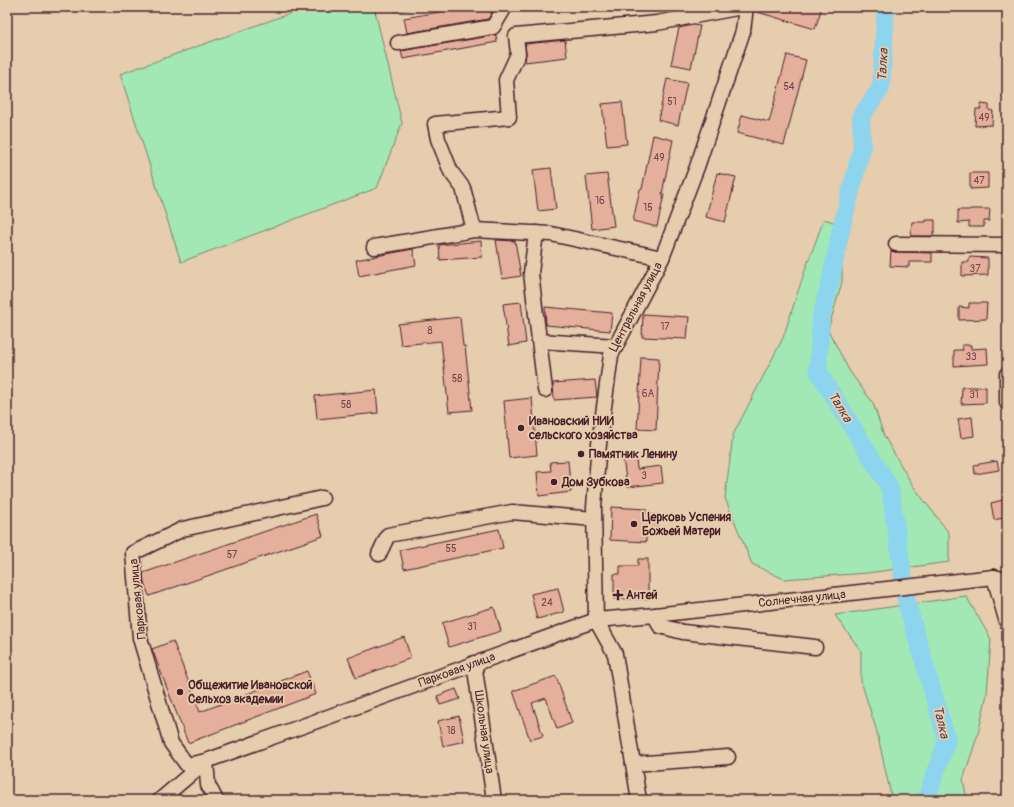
<svg xmlns="http://www.w3.org/2000/svg" width="1014" height="807" font-family="Pangolin,sans-serif">
  <style>
    .green { fill: #a2e8b4; stroke: #768470 }
    .lines { fill: none; stroke-linecap: round; stroke-linejoin: round }
    .river { stroke: #8dd4ee; stroke-width: 18 }
    .building { fill: #e4b09c; stroke: #4a1f2b }
    .minor-casing { stroke: #4a1f2b; stroke-width: 17 }
    .minor { stroke: #e5cdad; stroke-width: 14 }
    .poi-dot { fill: #4a1f2b; stroke: #e5cdad; stroke-width: 1.5 }
    .labels { text-anchor: middle; dominant-baseline: central; stroke-width: 3.5; stroke-linejoin: round; paint-order: stroke }
    .number-label { font-size: 10px; fill: #704347 }
    .street-label { font-size: 12px; fill: #4a1f2b; stroke: #e5cdad }
    .poi-label { font-size: 12px; font-weight: bold; fill: #4a1f2b; stroke: #e5cdad; text-anchor: start }
    .water-label { font-size: 13px; font-style: italic; fill: #543a48; stroke: #e5cdad }
  </style>
  <rect width="100%" height="100%" fill="#e5cdad"/>
  <filter id="ink" filterUnits="userSpaceOnUse"><feTurbulence type="fractalNoise" baseFrequency=".025" numOctaves="2"/><feDisplacementMap in="SourceGraphic" scale="8" xChannelSelector="R" yChannelSelector="G"/><feConvolveMatrix kernelMatrix="1 2 1 2 8 2 1 2 1" color-interpolation-filters="sRGB"/></filter>
  <g filter="url(#ink)">
    <g class="green">
      <path d="M308 7H374L402 123 377 188 181 262 120 74Z"/>
      <path d="M393 7H420L395 12Z"/>
      <path d="M824 219 842 225V282L828 330 850 372 873 403 884 436 913 486 949 533V562L867 573 784 579 752 564 725 498 733 435 783 338 804 273Z"/>
      <path d="M966 596 991 639 987 694 978 734 963 780 967 800H892L877 732 861 681V651L835 615Z"/>
    </g>
    <g class="lines">
      <path class="river" d="M886 7 881 88 861 116 862 148 842 225 831 279 821 317 818 371 890 488 907 604 947 740 926 800"/>
    </g>
    <g class="building">
      <path d="M469 7H490L491 14 488 19 407 33 404 18Z"/>
      <path d="M754 7H822L815 29 754 11Z"/>
      <path d="M693 25 700 26 691 68 671 64 679 28Z"/>
      <path d="M496 35 497 42 403 59 401 51Z"/>
      <path d="M565 40 567 57 525 62 526 53 525 44Z"/>
      <path d="M787 55 806 60 784 145 737 133 742 115 769 122Z"/>
      <path d="M667 79 687 83 678 125 658 120Z"/>
      <path d="M622 102 627 144 607 146 602 104Z"/>
      <path d="M981 104 989 105V110L993 111 992 125 975 126 976 109H981Z"/>
      <path d="M653 135 673 140 662 194 664 195 657 227 633 221 640 189H642Z"/>
      <path d="M551 168 556 209 538 211 533 170Z"/>
      <path d="M717 173 736 177 725 222 706 217Z"/>
      <path d="M970 173H988V188L970 189Z"/>
      <path d="M607 174 614 226 592 229 586 176Z"/>
      <path d="M970 209H990L989 221H984V227H969V222L958 223V210H969Z"/>
      <path d="M926 220H935V232H933V236H911L912 222H926Z"/>
      <path d="M496 240 515 241 521 276 502 279Z"/>
      <path d="M481 241 482 257 440 260 439 245Z"/>
      <path d="M413 249 416 265 359 276 356 260Z"/>
      <path d="M891 251 896 252 932 253V262H909V267L890 266Z"/>
      <path d="M969 257 988 258V275L962 276V262H969Z"/>
      <path d="M521 302 526 343 509 346 503 304Z"/>
      <path d="M969 303H987L986 319 959 320V307L969 308Z"/>
      <path d="M545 307 612 313 610 331 546 325Z"/>
      <path d="M643 314 689 317 687 339 642 337Z"/>
      <path d="M460 317 463 346H465L472 410 449 412 441 341 401 345 398 324Z"/>
      <path d="M962 345H971V349L987 348 988 364 954 366V350H963Z"/>
      <path d="M641 357 659 358 656 430 637 429Z"/>
      <path d="M595 380 597 397 554 400 553 383Z"/>
      <path d="M962 387H986V403L961 404Z"/>
      <path d="M376 390 378 413 317 419 315 396Z"/>
      <path d="M532 398 537 455 509 458 504 401Z"/>
      <path d="M972 417 974 436 961 438 958 419Z"/>
      <path d="M636 457 637 469 661 466 663 483 627 487 623 458Z"/>
      <path d="M568 461 571 492 539 496 537 472 551 471 550 462Z"/>
      <path d="M997 461 999 470 975 474 974 465Z"/>
      <path d="M1007 499V517L994 520 991 503Z"/>
      <path d="M611 507 646 509V514L658 515 657 533 646 532V542L610 540Z"/>
      <path d="M316 514 323 536 149 596 144 582 143 573Z"/>
      <path d="M499 529 503 548 404 569 400 550Z"/>
      <path d="M638 559H648V599H614V574H620V566H638Z"/>
      <path d="M558 588 564 612 537 619 531 594Z"/>
      <path d="M494 607 501 631 449 647 442 623Z"/>
      <path d="M404 637 411 658 356 678 348 658Z"/>
      <path d="M173 641 200 712 307 671 316 694 188 743 152 649Z"/>
      <path d="M556 676 572 723 557 729 546 698 532 703 543 736 530 740 513 691Z"/>
      <path d="M456 689 460 699 440 705 437 696Z"/>
      <path d="M459 716 464 741 443 746 438 721Z"/>
    </g>
    <g class="lines">
      <defs>
        <g id="minor">
          <path d="M398 43 493 27 505 7"/>
          <path d="M474 230 463 188 451 172 438 139 435 124 509 117 506 80 518 54 516 36 657 23 742 7"/>
          <path d="M536 233 531 273 545 390"/>
          <path d="M896 244 1007 245"/>
          <path d="M374 247 474 230 551 234 662 258"/>
          <path d="M539 341 616 346"/>
          <path d="M1007 374V403"/>
          <path d="M379 554 388 535 512 512 594 519"/>
          <path d="M994 577 1007 623"/>
          <path d="M655 615 660 626 683 632 815 647"/>
          <path d="M474 663 494 800"/>
          <path d="M633 764 728 757"/>
          <path d="M160 800 206 761 596 620 655 615 994 577 1007 580"/>
          <path d="M216 800 208 785 206 761 187 765 171 743 140 638 133 553 183 529 322 498"/>
          <path d="M639 800 615 654 596 620 594 507 599 444 611 355 662 258 697 167 743 31 746 7"/>
        </g>
      </defs>
      <use href="#minor" class="minor-casing"/>
      <use href="#minor" class="minor"/>
    </g>
  </g>
  <g class="poi-dot">
    <circle cx="521" cy="428" r="4"/>
    <circle cx="581" cy="454" r="4"/>
    <circle cx="554" cy="482" r="4"/>
    <circle cx="634" cy="524" r="4"/>
    <path d="M616 589h4v4h4v4h-4v4h-4v-4h-4v-4h4z"/>
    <circle cx="180" cy="692" r="4"/>
  </g>
  <g class="labels">
    <g class="number-label">
      <text x="789" y="87">54</text>
      <text x="672" y="102">51</text>
      <text x="984" y="118">49</text>
      <text x="659" y="158">49</text>
      <text x="979" y="181">47</text>
      <text x="600" y="201">16</text>
      <text x="648" y="208">15</text>
      <text x="975" y="269">37</text>
      <text x="665" y="327">17</text>
      <text x="430" y="331">8</text>
      <text x="971" y="357">33</text>
      <text x="457" y="379">58</text>
      <text x="648" y="394">6А</text>
      <text x="974" y="395">31</text>
      <text x="346" y="405">58</text>
      <text x="644" y="476">3</text>
      <text x="451" y="549">55</text>
      <text x="232" y="555">57</text>
      <text x="547" y="603">24</text>
      <text x="472" y="627">31</text>
      <text x="451" y="731">18</text>
    </g>
    <g class="street-label">
      <text transform="translate(636 307) rotate(-62)">Центральная улица</text>
      <text transform="translate(138 599) rotate(-96)">Парковая улица</text>
      <text transform="translate(802 599) rotate(-6)">Солнечная улица</text>
      <text transform="translate(457 670) rotate(-20)">Парковая улица</text>
      <text transform="translate(484 732) rotate(82)">Школьная улица</text>
    </g>
    <g class="poi-label">
      <text x="529" y="421">Ивановский НИИ<tspan x="529" dy="14">сельского хозяйства</tspan></text>
      <text x="589" y="454">Памятник Ленину</text>
      <text x="562" y="482">Дом Зубкова</text>
      <text x="642" y="517">Церковь Успения<tspan x="642" dy="14">Божьей Матери</tspan></text>
      <text x="626" y="595">Антей</text>
      <text x="188" y="685">Общежитие Ивановской<tspan x="188" dy="14">Сельхоз академии</tspan></text>
    </g>
    <g class="water-label">
      <text transform="translate(883 65) rotate(-87)">Талка</text>
      <text transform="translate(840 407) rotate(58)">Талка</text>
      <text transform="translate(941 722) rotate(77)">Талка</text>
    </g>
  </g>
  <rect width="1014" height="807" fill="none" stroke="#e5cdad" stroke-width="24"/>
  <rect x="12" y="12" width="990" height="783" fill="none" stroke="#4a1f2b" stroke-width="1.5" filter="url(#ink)"/>
</svg>
